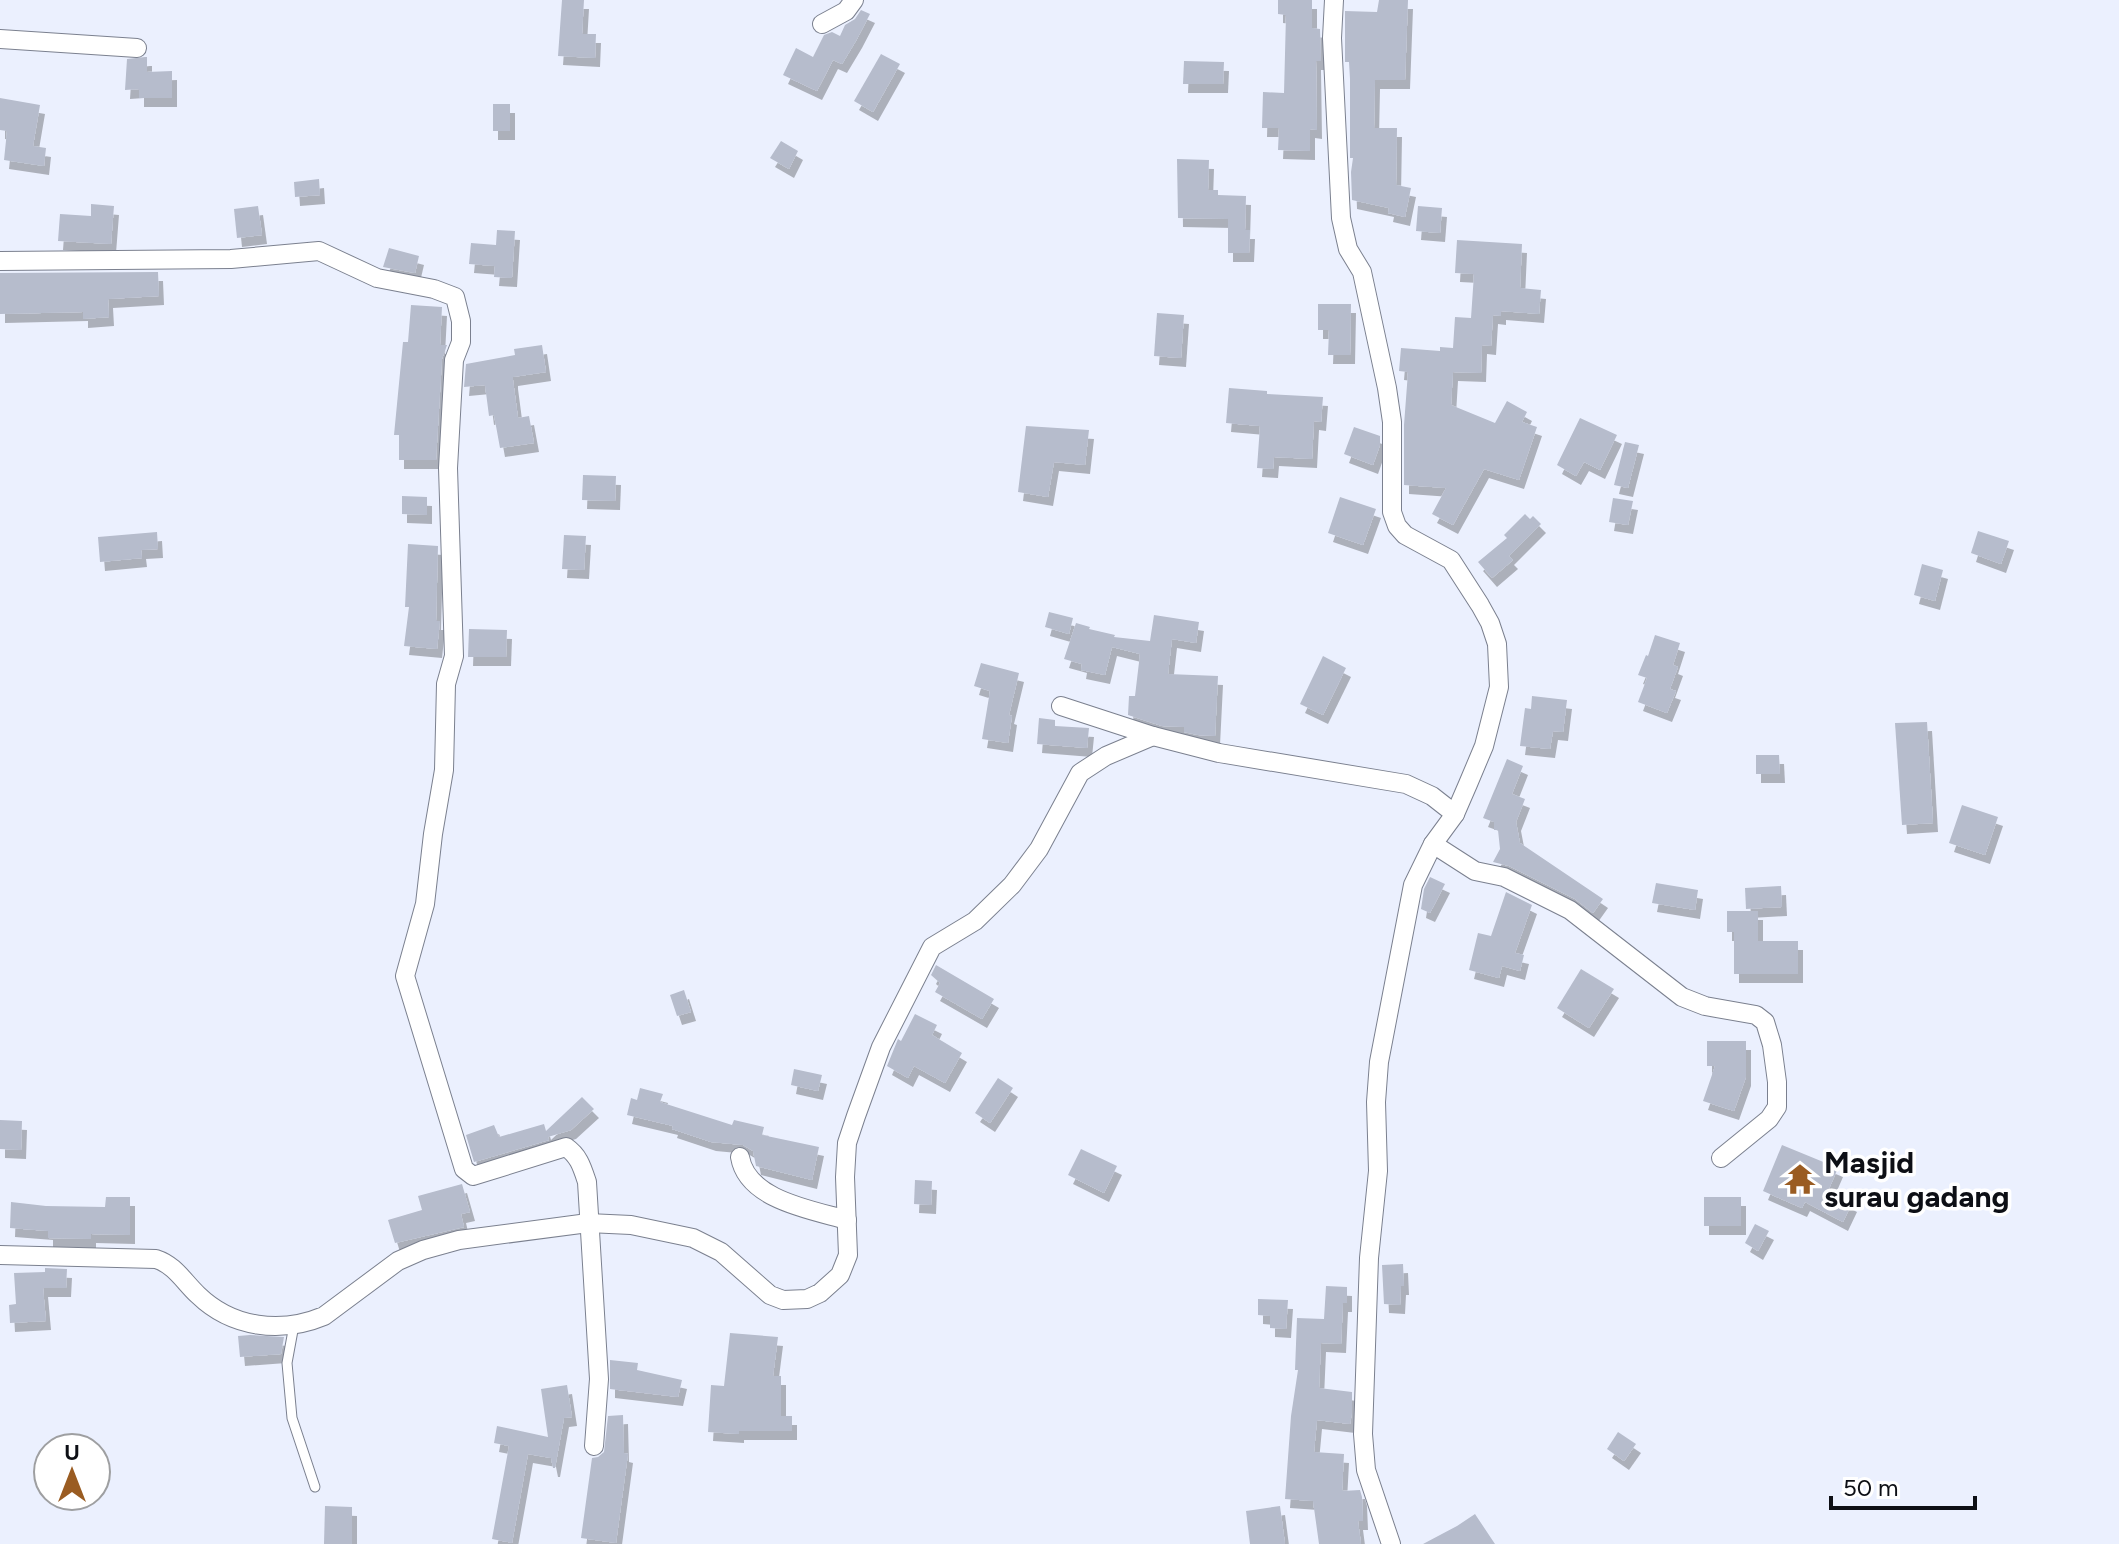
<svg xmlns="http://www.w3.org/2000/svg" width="2119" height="1544" font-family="Figtree,sans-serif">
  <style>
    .building { fill: #b6bccc; filter: url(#shadow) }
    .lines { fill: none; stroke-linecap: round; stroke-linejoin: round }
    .service-casing { stroke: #7b808f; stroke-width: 11 }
    .minor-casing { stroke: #7b808f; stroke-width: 20 }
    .service { stroke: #fff; stroke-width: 9 }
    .minor { stroke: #fff; stroke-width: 18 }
    .labels { text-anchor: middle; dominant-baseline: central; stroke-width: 7; stroke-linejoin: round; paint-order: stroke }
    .poi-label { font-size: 30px; font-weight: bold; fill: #0d0f15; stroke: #fff; text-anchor: start }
  </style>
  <defs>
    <filter id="shadow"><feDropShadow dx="5" dy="9" stdDeviation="0" flood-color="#0004"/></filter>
  </defs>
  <rect width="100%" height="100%" fill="#ebf0fe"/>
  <g class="building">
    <path d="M562 0H584L582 34H596L595 58 558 56Z"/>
    <path d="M1278 0H1312V28L1320 29 1321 61H1316L1317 130 1310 129V151L1278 150 1279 128H1262L1263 92 1284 93 1286 15 1278 14Z"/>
    <path d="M1379 0H1408L1405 80H1375L1374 128H1397L1396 185 1411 188 1405 217 1388 213 1389 208 1352 200 1351 172 1353 158H1350V79L1349 62H1345V11L1377 12Z"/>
    <path d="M861 10 870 14 857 39 842 64 833 60 817 91 783 75 796 48 813 57 824 35 832 32 840 36 845 25 855 19Z"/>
    <path d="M881 54 900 64 873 112 854 101Z"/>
    <path d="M145 57H147V72L172 71V98H139V89L125 90 127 59Z"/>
    <path d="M1184 61 1224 62 1223 84H1183Z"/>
    <path d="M0 98 40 105 33 146 46 148 44 166 4 160 7 131 0 130Z"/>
    <rect x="493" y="104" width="17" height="27"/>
    <path d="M781 141 798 151 789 169 770 158Z"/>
    <path d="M1177 159 1209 160 1208 190H1218V195L1246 196 1245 230H1250L1249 253H1228V219L1178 218Z"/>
    <path d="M319 179 320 195 295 197 294 182Z"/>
    <path d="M91 204 114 206 111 244 58 241 60 214 91 216Z"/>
    <path d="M258 206 262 235 237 238 234 209Z"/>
    <path d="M1418 206 1442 208 1440 233 1416 231Z"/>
    <path d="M497 230 515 231 512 278 494 277 495 266 469 264 471 243 496 245Z"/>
    <path d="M1457 240 1522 244 1520 288 1541 290 1539 314 1501 311V316L1493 315 1491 346 1482 345 1481 373 1453 372 1451 405 1495 423 1507 401 1527 412 1522 422 1537 427 1519 480 1484 469 1453 525 1432 514 1446 488 1404 485V425L1408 372 1399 371 1401 348 1440 351V347L1453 348 1455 317 1471 318 1474 274 1455 273Z"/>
    <path d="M389 248 419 256 415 273 383 267Z"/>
    <path d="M158 272 159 296 108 299 109 317 83 319V312L0 314V273Z"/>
    <path d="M1318 304H1351L1350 355H1328L1329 330H1318Z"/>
    <path d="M411 305 442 307 440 345H447L442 359 436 460H399V435H394L403 342H408Z"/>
    <path d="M1157 313 1184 315 1181 358 1154 356Z"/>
    <path d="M542 345 546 372 513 377V380L518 418 529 416 534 443 500 448 494 415 489 416 485 385 464 387 466 364 515 355 514 349Z"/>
    <path d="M1229 388 1267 391V394L1323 397 1321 422 1314 421 1312 459 1274 457 1273 469 1257 468 1260 426 1226 423Z"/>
    <path d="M1580 418 1617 435 1600 470 1584 462 1576 476 1557 465Z"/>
    <path d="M1026 426 1089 430 1085 465 1054 462 1048 497 1018 492Z"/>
    <path d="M1354 427 1380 436V445L1373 465 1344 454Z"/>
    <path d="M1625 442 1639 445 1628 488 1614 485Z"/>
    <path d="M583 475 616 476 615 501 582 500Z"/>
    <path d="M402 496 427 497V515L402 514Z"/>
    <path d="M1340 497 1376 509 1363 545 1328 533Z"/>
    <path d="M1613 498 1633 501 1628 525 1609 522Z"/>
    <path d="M1525 514 1530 519 1533 516 1541 524 1509 556 1513 560 1492 578 1478 562 1507 538 1504 535Z"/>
    <path d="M1978 531 2009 541 2001 564 1971 553Z"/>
    <path d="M157 532 158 549 141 550 142 558 100 562 98 537Z"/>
    <path d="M564 535 586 536 584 570 562 569Z"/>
    <path d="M408 544 438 546 436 621H440L437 649 404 646 409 607H405Z"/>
    <path d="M1922 564 1943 570 1935 601 1914 595Z"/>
    <path d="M1049 612 1073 618 1069 634 1045 627Z"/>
    <path d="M1154 615 1199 622 1196 643 1172 639 1168 674 1218 676 1215 736 1198 735 1184 732V727L1162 726 1128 715 1129 696H1135L1140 654 1112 647 1105 675 1081 670 1082 664 1064 659 1076 623 1090 627 1089 629 1115 635 1114 637 1150 641Z"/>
    <path d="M469 629 507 630 506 657H468Z"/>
    <path d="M1655 635 1680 643 1673 665 1678 667 1670 689 1676 691 1667 713 1638 702 1647 678 1638 675 1646 655 1648 656Z"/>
    <path d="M1323 656 1346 668 1323 715 1300 704Z"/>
    <path d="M981 663 1019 673 1009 715 1012 716 1008 743 982 739 990 691 974 686Z"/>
    <path d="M1532 696 1567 700 1563 732 1553 731 1550 749 1520 746 1525 708 1531 709Z"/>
    <path d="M1039 718 1055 720V726L1089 728 1087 748 1037 744Z"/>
    <path d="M1927 722 1933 823 1902 825 1895 723Z"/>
    <path d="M1756 755H1779L1780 774H1756Z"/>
    <path d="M1507 759 1523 766 1512 794 1525 799 1516 822 1520 843 1603 899 1593 913 1575 899 1509 866 1493 862 1500 849 1498 830H1494V822L1483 818Z"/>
    <path d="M1962 805 1998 817 1985 855 1949 843Z"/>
    <path d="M1430 877 1445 884 1430 913 1421 909 1424 889Z"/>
    <path d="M1656 883 1698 890 1695 910 1652 903Z"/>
    <path d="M1781 886 1782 907 1746 909 1745 888Z"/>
    <path d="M1506 892 1532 905 1515 953 1524 955 1520 971 1502 966 1499 978 1469 970 1478 933 1491 936Z"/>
    <path d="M1727 911H1758V941H1798V974H1734V932H1727Z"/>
    <path d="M936 965 994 999 982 1019 935 992 940 983 931 975Z"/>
    <path d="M1581 969 1614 989 1589 1028 1557 1008Z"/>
    <path d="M684 990 691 1012 677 1016 670 995Z"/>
    <path d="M915 1014 937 1025 932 1035 962 1053 945 1083 914 1066 908 1078 887 1066 898 1039 901 1041Z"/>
    <path d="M1707 1041H1746V1077L1734 1111 1703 1101 1715 1066H1707Z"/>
    <path d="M794 1069 822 1075 818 1091 791 1085Z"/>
    <path d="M998 1078 1013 1088 990 1123 975 1113Z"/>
    <path d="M640 1088 663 1094 660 1102 732 1125 734 1120 764 1127 762 1135 819 1147 812 1180 756 1166 753 1151 743 1145 711 1142 672 1129 673 1126 627 1115 631 1098 637 1100Z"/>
    <path d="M582 1097 594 1109 571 1130 548 1137 549 1140 474 1162 466 1135 494 1125 499 1137 544 1124 546 1131Z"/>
    <path d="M0 1120 22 1121 21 1150 0 1149Z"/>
    <path d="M1782 1145 1838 1168 1828 1191 1852 1203 1843 1222 1805 1202 1802 1208 1763 1191Z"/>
    <path d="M1081 1149 1117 1166 1104 1193 1068 1175Z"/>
    <path d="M915 1180 932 1181 931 1205 914 1204Z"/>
    <path d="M462 1184 470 1212 461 1214 464 1227 395 1243 388 1220 422 1210 418 1196Z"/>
    <path d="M106 1197H130V1235L91 1234V1239L48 1238V1231L10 1228 11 1202 46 1206 105 1207Z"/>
    <rect x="1704" y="1197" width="37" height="29"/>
    <path d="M1755 1224 1769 1231 1758 1251 1745 1243Z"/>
    <path d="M1403 1264 1404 1286H1401L1400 1305 1384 1304 1382 1265Z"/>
    <path d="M45 1268 67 1269 66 1288H43L46 1321 10 1323 9 1305 16 1304 14 1273 45 1272Z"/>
    <path d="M1326 1286 1347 1287V1303H1343L1341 1344 1321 1343 1319 1388 1352 1392V1413L1350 1424 1317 1420 1314 1452 1344 1454 1342 1491 1360 1490 1362 1497 1363 1521H1358L1361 1544H1319L1313 1501 1285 1499 1291 1416 1298 1370H1295L1297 1318 1324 1319Z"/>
    <path d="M1258 1299 1288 1300 1286 1329 1270 1328V1316L1258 1315Z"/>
    <path d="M730 1333 778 1337 773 1376H781V1416H792V1431H739V1434L708 1432 711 1385 724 1386Z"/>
    <path d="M250 1335 284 1337 281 1354 240 1357 238 1336Z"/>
    <path d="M610 1360 638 1363 637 1370 682 1380 678 1397 610 1389Z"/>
    <path d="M567 1385 572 1417 564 1418 555 1468H553L551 1458 528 1454 512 1543 492 1539 509 1446 494 1443 497 1426 548 1437 541 1389Z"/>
    <path d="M623 1415 624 1453 628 1454 616 1543 581 1538 592 1458 598 1457 604 1452 608 1416Z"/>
    <path d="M1618 1432 1636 1444 1624 1461 1607 1449Z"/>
    <path d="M325 1506 352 1507V1544H324Z"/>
    <path d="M1280 1506 1285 1544H1250L1246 1511Z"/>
    <path d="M1475 1514 1495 1544H1423L1457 1526Z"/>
  </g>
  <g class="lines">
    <defs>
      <path id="service" d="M294 1325 287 1363 292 1418 315 1487"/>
      <g id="minor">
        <path d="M1334 0 1332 38 1341 218 1348 249 1362 272 1387 388 1392 422V512L1397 526 1405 535 1451 560 1480 605 1490 623 1497 644 1499 687 1484 746 1468 784 1455 814 1433 844 1413 885 1379 1062 1376 1102 1378 1171 1369 1258 1363 1434 1366 1470 1391 1544"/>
        <path d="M822 24 846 11 854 0"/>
        <path d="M0 39 137 48"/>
        <path d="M0 261 231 259 319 251 377 278 434 289 455 297 461 321V342L454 360 448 468 454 656 446 684 444 770 433 834 425 904 405 976 464 1169 473 1176 566 1147C579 1156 582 1167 587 1182L599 1379 594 1446"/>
        <path d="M1061 706 1153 736 1219 753 1406 784 1432 796 1455 814"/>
        <path d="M1433 844 1475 871 1504 877 1570 910 1682 997 1705 1006 1756 1015 1765 1022 1772 1045 1777 1082V1107L1769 1119 1721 1158"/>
        <path d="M740 1157C747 1200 812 1210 847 1220"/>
        <path d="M0 1255 156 1259C175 1265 184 1282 198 1295 232 1328 281 1334 324 1316L398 1261 423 1250 459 1240 588 1223 631 1225 693 1238 721 1252 770 1295 783 1300 807 1299 820 1293 840 1275 848 1255 845 1177 847 1143 856 1116 881 1047 932 947 975 921 1012 885 1039 849 1080 773 1106 756 1153 736"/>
      </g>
    </defs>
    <use href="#service" class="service-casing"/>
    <use href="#minor" class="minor-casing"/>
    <use href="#service" class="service"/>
    <use href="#minor" class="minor"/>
  </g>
  <defs>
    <symbol id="temple-bare" viewBox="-9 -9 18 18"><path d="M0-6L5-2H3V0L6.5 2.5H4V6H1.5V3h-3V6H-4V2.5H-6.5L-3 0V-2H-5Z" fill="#9a5c22" stroke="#fff" stroke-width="2.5" paint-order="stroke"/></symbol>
  </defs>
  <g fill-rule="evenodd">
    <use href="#temple-bare" x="1778" y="1157" width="44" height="44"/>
  </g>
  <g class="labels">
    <g class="poi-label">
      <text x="1824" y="1162">Masjid<tspan x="1824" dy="34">surau gadang</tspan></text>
    </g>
  </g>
  <g transform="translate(72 1472)"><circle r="38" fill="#ffffff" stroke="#9e9fa1" stroke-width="2"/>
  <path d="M0-6L14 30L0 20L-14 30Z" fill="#9a5c22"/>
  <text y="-12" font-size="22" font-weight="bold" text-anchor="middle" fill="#0d0f15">U</text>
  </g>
  <path d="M1831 1496v12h144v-12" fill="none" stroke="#0d0f15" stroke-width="4"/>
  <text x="1843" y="1496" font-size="24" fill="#0d0f15" stroke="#ffffff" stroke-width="6" paint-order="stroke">50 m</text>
</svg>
